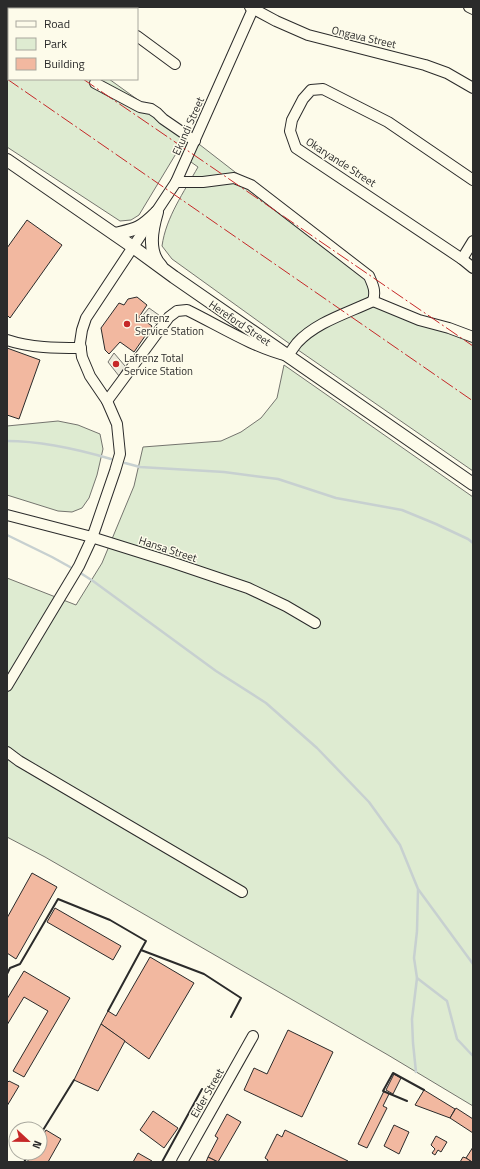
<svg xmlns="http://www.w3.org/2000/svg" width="480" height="1169" font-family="'Titillium Web',sans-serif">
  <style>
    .green { fill: #deebd1; stroke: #74746e }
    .parking { fill: #eceadb; stroke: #74746e }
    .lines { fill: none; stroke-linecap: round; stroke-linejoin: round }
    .stream { stroke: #c7d0d0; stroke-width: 2.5 }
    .building { fill: #f2b8a0; stroke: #2b2b2b }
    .minor-casing { stroke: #2b2b2b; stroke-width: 12 }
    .major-casing { stroke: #2b2b2b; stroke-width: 14 }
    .minor { stroke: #fdfbea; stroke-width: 10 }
    .major { stroke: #fdfbea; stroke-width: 12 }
    .wall { stroke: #2b2b2b; stroke-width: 2 }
    .power { stroke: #c62828; stroke-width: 1; stroke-dasharray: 14 3 2 3; stroke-linecap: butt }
    .poi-dot { fill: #c62828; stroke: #fdfbea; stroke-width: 1.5 }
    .labels { text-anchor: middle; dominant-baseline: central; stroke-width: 3; stroke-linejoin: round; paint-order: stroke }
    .street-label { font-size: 11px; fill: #2b2b2b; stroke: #fdfbea }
    .poi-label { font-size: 11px; fill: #2b2b2b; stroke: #fdfbea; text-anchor: start }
  </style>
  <rect width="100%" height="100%" fill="#fdfbea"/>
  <g class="green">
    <path d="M7 7 13 9H9V79H109L195 141 369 276 373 301 473 337V471L301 352 172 259 162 246C166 217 184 192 198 167L177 152 139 215 131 220 120 221 7 147Z"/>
    <path d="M284 365 473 497V1106L388 1055 45 857 7 837V578L76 605 102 563 134 486 143 447 221 441 241 432 261 418 277 398Z"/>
    <path d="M58 421 78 425 100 434 103 449 97 475 89 498 82 508 72 512 58 511 7 495V426Z"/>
  </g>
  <g class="parking">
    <path d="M149 308 163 318 158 325 143 315Z"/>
    <path d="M114 353 125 366 119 376 108 362Z"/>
  </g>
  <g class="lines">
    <g class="stream">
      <path d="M7 441C43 441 77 449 111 459"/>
      <path d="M125 463 140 467 224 472 278 479 336 498 402 510 436 524 468 539 473 543"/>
      <path d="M7 535 52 557 70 567"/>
      <path d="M82 574 93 581 216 671 266 703 317 748 369 802 400 845 418 889 473 964"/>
      <path d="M417 978 447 1001 457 1039 473 1056"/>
      <path d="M416 1072 413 1043 412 1019 417 978 414 958 417 931 418 890"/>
    </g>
  </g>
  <g class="building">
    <path d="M27 220 62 245 10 318 7 315V248Z"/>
    <path d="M137 297 147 305 139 317 152 326 134 352 120 342 109 354 105 350 101 328 119 303 124 305 128 299Z"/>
    <path d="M7 348 40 360 19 419 7 415Z"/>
    <path d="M32 873 57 887 16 959 7 953V918Z"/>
    <path d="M55 908 121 946 113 960 47 922Z"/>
    <path d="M150 957 194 983 149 1059 101 1024 108 1011 116 1016Z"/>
    <path d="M24 971 70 998 24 1077 13 1071 48 1011 24 997 7 1025V999Z"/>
    <path d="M101 1024 125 1041 98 1091 74 1080Z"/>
    <path d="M288 1030 333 1052 302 1117 244 1090 254 1068 267 1074Z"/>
    <path d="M394 1074 401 1078 393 1094 386 1090Z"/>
    <path d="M9 1081 19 1086 7 1106V1083Z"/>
    <path d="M424 1090 455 1109 450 1118 415 1105Z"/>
    <path d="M384 1091 389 1094 383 1106 387 1108 367 1148 358 1144Z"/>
    <path d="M456 1108 473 1119V1133L450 1118Z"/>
    <path d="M153 1111 178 1128 164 1148 140 1130Z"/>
    <path d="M227 1114 241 1122 218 1162 208 1157 218 1138 215 1136Z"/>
    <path d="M394 1125 409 1132 399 1154 384 1146Z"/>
    <path d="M46 1130 61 1139 48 1162H27L33 1153H40V1140Z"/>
    <path d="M285 1130 348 1161V1162H267L268 1160 265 1158 277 1134 282 1137Z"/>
    <path d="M436 1136 447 1142 441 1152 438 1150 435 1155 432 1153 435 1149 431 1145Z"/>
    <path d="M473 1147V1162H472L466 1158Z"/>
    <path d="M138 1153 152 1161 151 1162H133Z"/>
    <path d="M208 1157 218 1162H206Z"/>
    <path d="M463 1157 466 1158 472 1162H460Z"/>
  </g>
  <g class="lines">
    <defs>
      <g id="minor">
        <path d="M96 7 99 9"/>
        <path d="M250 7 276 21 308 35 425 65 447 73 473 88"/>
        <path d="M469 7 473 9"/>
        <path d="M112 9 113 7"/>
        <path d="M137 36 175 64"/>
        <path d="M95 83 140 107 151 109 157 113 163 119 195 141"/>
        <path d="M473 180 388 122 323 89 311 90 303 99 292 120 290 131 296 148 462 259 473 268"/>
        <path d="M176 182H203L234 178 251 185 369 276C373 285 376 291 373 301L419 320 449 328 473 337"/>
        <path d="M462 259 473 241"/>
        <path d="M7 340C31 348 56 348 81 348"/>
        <path d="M107 401 169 317 177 311 187 310C220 326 252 347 288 356 291 351 294 347 297 343 316 322 348 313 373 301"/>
        <path d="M7 515 88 536 171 562 248 588 286 606 315 623"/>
        <path d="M7 686 79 566 92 538 115 471 120 454 117 424 107 401 90 376 82 357 80 343 82 330 86 318 176 182 253 9"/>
        <path d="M7 752 19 761 242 892"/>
        <path d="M182 1162 253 1036"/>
      </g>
      <g id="major">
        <path d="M7 160 133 247 174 277 473 484"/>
        <path d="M157 212C152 229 147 252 161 266"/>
        <path d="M115 234C136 229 140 229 156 213"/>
      </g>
    </defs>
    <use href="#minor" class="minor-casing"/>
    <use href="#major" class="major-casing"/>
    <use href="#minor" class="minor"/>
    <use href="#major" class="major"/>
    <g class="wall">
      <path d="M7 974 10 968 20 964 58 899 110 920 146 941 141 950"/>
      <path d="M108 1011 141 950 204 974 241 998 231 1017"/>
      <path d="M407 1101 383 1091 393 1073 424 1090"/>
      <path d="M40 1135 74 1080"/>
      <path d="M24 1162 30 1153"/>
      <path d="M162 1162 202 1089"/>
    </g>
    <g class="power">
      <path d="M7 27 9 28"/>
      <path d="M7 79 473 401"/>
      <path d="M83 79 473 346"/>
    </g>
  </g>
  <g class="poi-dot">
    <circle cx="127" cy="324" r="4"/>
    <circle cx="116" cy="364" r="4"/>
  </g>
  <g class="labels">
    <g class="street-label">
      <text transform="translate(364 37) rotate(13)">Ongava Street</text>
      <text transform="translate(188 126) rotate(-66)">Ekundi Street</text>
      <text transform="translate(341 162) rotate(33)">Okaryande Street</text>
      <text transform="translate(240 323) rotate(34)">Hereford Street</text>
      <text transform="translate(168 549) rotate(18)">Hansa Street</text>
      <text transform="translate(207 1093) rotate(-60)">Eider Street</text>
    </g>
    <g class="poi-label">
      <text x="135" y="318">Lafrenz<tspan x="135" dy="13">Service Station</tspan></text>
      <text x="124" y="358">Lafrenz Total<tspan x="124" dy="13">Service Station</tspan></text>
    </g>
  </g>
  <rect width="480" height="1169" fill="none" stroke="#2b2b2b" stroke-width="16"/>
  <rect x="8" y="8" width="130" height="72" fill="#fdfbea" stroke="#a9a89e"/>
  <rect x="16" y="21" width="20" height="6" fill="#fdfbea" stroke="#a9a89e"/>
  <text x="44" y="28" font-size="12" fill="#2b2b2b">Road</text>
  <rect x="16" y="38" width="20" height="12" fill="#deebd1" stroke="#a9a89e"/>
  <text x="44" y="48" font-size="12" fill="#2b2b2b">Park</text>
  <rect x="16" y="58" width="20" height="12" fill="#f2b8a0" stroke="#a9a89e"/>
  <text x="44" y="68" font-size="12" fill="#2b2b2b">Building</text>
  <g transform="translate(28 1141) rotate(112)"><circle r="19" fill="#fdfbea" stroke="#a9a89e"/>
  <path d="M0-3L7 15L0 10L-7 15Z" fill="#c62828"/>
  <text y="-6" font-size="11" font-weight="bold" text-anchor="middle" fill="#2b2b2b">N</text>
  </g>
</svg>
